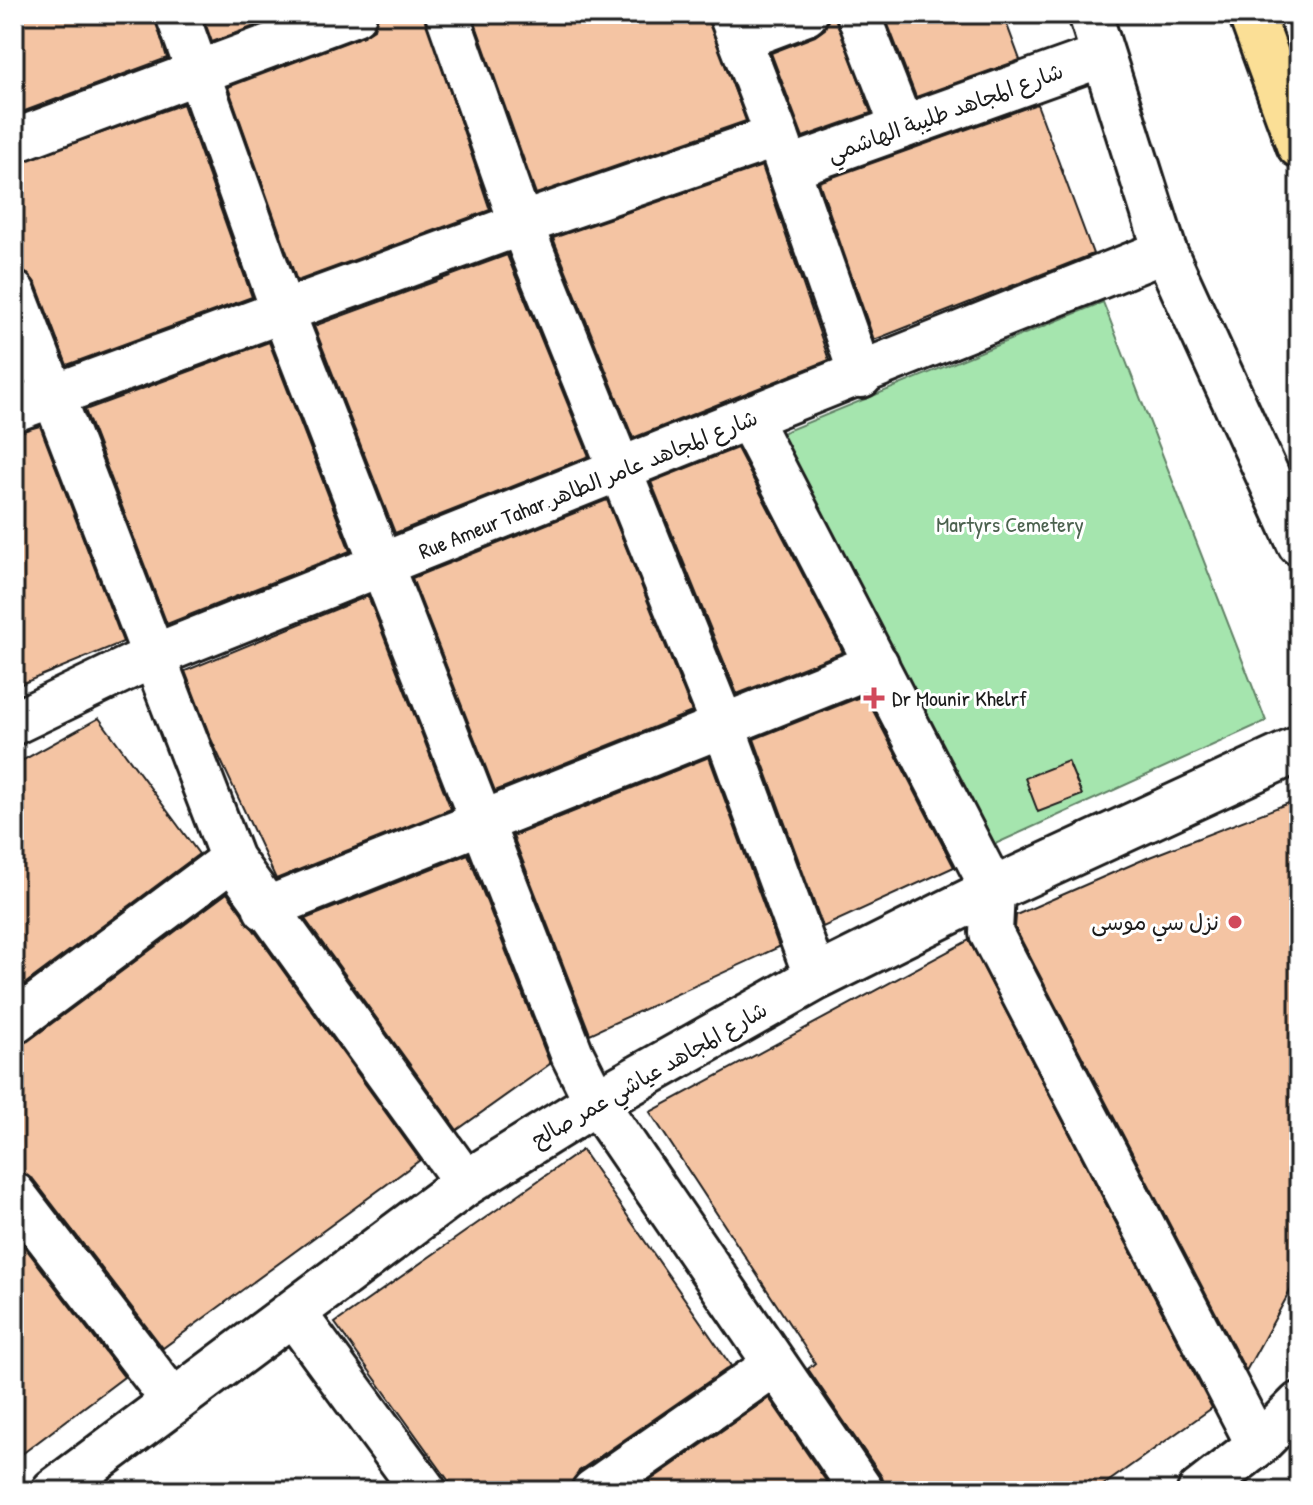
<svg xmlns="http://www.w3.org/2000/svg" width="1313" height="1505" font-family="'Patrick Hand','Playpen Sans Arabic',sans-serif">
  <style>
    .green { fill: #a5e5ae; stroke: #608065; stroke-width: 2 }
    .building { fill: #f4c4a3; stroke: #1c1c1c; stroke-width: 2 }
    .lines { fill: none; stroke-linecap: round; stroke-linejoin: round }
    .minor-casing { stroke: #1c1c1c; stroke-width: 48 }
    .tertiary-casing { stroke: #1c1c1c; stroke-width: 50 }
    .primary-casing { stroke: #1c1c1c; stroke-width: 50 }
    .minor { stroke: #fff; stroke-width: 42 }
    .tertiary { stroke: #fff; stroke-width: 44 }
    .primary { stroke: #fbdf96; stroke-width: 44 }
    .poi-dot { fill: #d1495b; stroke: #fff; stroke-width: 3 }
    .labels { text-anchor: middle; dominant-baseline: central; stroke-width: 6; stroke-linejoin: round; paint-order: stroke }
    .street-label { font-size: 22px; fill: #1c1c1c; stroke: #fff }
    .park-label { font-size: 22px; fill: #4c624f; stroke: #fff }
    .poi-label { font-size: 22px; fill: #1c1c1c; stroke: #fff; text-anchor: start }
  </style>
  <rect width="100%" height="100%" fill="#fff"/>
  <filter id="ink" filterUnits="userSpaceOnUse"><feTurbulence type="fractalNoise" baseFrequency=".0125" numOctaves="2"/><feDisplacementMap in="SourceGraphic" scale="16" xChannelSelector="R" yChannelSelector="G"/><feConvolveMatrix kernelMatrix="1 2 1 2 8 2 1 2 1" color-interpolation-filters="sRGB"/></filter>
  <g filter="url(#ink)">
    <path class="green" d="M1103 302 1266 721 993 845 772 437Z"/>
    <g class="building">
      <path d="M14 14H154L167 58 14 115Z"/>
      <path d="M202 14H286L212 42Z"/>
      <path d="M378 14H424L490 210 297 281 228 87 363 36 374 29Z"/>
      <path d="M472 14H707L746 121 536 194Z"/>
      <path d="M829 14H835L871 113 803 137 771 53 815 36 825 29Z"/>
      <path d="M884 14H1003L1020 60 916 97Z"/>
      <path d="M183 104 252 297 67 365 36 284 28 274 14 270V164Z"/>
      <path d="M1037 104 1093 254 874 340 819 182Z"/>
      <path d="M762 166 829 360 633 438 553 238Z"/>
      <path d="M507 255 589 456 395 533 314 326Z"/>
      <path d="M269 342 350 551 167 624 85 410Z"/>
      <path d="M40 426 123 642 14 687V433Z"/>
      <path d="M737 448 843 652 737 694 651 482Z"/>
      <path d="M607 500 692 712 495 791 412 578Z"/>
      <path d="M368 596 451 809 276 879 211 739 185 671Z"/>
      <path d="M865 695 954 867 823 927 754 739Z"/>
      <path d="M99 718 199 854 14 992V765Z"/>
      <path d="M709 757 779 947 590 1034 513 836Z"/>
      <path d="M1068 761 1082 795 1038 812 1025 778Z"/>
      <path d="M1299 799V1275L1246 1371 1015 928 1016 915 1147 858Z"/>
      <path d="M468 854 550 1064 457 1130 305 919Z"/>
      <path d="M227 893 420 1160 163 1348 33 1179 14 1171V1046L28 1041Z"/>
      <path d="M969 940 1212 1408 1095 1491H886L882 1477 808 1369 815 1363 650 1112Z"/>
      <path d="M582 1150 731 1366 579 1471 569 1491H456L335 1323Z"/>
      <path d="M14 1233 124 1377 14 1460Z"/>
      <path d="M769 1398 833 1491H635Z"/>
    </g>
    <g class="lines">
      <defs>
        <g id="minor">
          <path d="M177 14 283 312 572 1054 596 1102 862 1491"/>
          <path d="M447 14 521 224 723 725 816 978"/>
          <path d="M730 14 777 136 861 376"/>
          <path d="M858 14 902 127"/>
          <path d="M1090 14 1165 251 1299 544"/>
          <path d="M740 39 806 14"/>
          <path d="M14 141 355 14"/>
          <path d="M788 168 1101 56"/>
          <path d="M14 293 232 859 466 1183"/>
          <path d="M14 410 521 224 777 136"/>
          <path d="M749 419 993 890 991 933 1258 1445"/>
          <path d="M14 723 153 656 1165 251"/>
          <path d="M265 909 877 664"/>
          <path d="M14 1022 232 859"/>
          <path d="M14 1194 173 1401"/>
          <path d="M593 1491 774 1365"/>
          <path d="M1199 1491 1258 1445 1299 1404"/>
        </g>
        <g id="tertiary">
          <path d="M294 1314 424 1491"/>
          <path d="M54 1491 466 1183 596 1102 816 978 993 890 1299 749"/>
        </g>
        <path id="primary" d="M1251 14 1299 145"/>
      </defs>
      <use href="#minor" class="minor-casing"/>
      <use href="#tertiary" class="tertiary-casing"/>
      <use href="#primary" class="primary-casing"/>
      <use href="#minor" class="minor"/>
      <use href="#tertiary" class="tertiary"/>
      <use href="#primary" class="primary"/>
    </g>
  </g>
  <g class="poi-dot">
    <path d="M870 686h8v8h8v8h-8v8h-8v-8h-8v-8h8z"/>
    <circle cx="1235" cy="922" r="8"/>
  </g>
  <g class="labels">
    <g class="street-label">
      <text transform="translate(945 112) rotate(-20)">شارع المجاهد طليبة الهاشمي</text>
      <text transform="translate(588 484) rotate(-22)">Rue Ameur Tahar,شارع المجاهد عامر الطاهر</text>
      <text transform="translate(649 1074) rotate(-30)">شارع المجاهد عياشي عمر صالح</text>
    </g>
    <g class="park-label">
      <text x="1010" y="524">Martyrs Cemetery</text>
    </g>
    <g class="poi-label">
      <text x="892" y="698">Dr Mounir Khelrf</text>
      <text x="1219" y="922" text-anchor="end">نزل سي موسى</text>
    </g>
  </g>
  <rect width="1313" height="1505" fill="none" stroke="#fff" stroke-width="48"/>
  <rect x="24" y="24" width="1265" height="1457" fill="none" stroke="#1c1c1c" stroke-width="3" filter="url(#ink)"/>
</svg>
